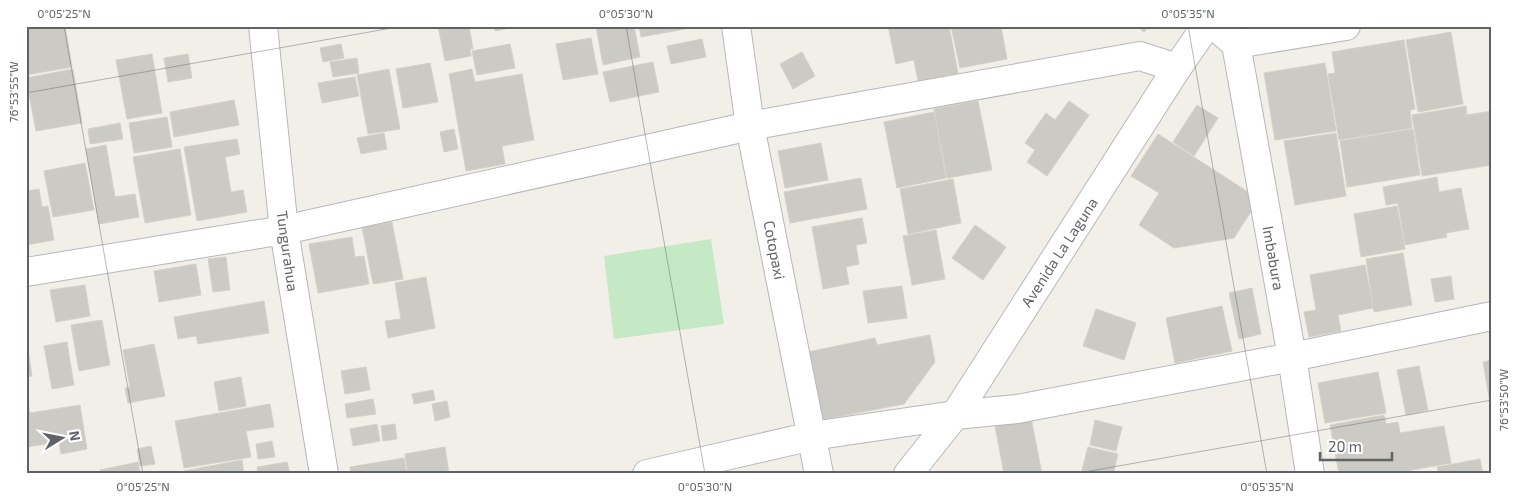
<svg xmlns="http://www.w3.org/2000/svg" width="1518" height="500" font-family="'Exo 2',sans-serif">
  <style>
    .green { fill: #c5e8c5 }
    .building { fill: #cccac5; stroke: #d6d1c6 }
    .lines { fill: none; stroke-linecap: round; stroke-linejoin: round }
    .minor-casing { stroke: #b5b8bc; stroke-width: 30 }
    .minor { stroke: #fff; stroke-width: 28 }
    .ticks { fill: none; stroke: #5f6368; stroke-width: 1; stroke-opacity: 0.45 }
    .labels { text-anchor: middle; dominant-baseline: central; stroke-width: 5; stroke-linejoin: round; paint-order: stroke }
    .street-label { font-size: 15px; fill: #5f6368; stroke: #fff }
    .neatline { fill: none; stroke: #5f6368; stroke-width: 2 }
    .ticks-label { font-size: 12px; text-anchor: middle; fill: #5f6368 }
  </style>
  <rect width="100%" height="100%" fill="#f1efe8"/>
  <path class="green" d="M711 239 724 324 614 339 604 256Z"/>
  <g class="building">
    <path d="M26 26H65L72 67 26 75Z"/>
    <path d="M438 26H469L473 49H470L471 56 445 61Z"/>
    <path d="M494 26H519L495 31Z"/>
    <path d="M596 26H634L640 57 603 65Z"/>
    <path d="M639 26H685V29L641 37Z"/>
    <path d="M888 26H949L958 73 918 81 914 60 896 64Z"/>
    <path d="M951 26H1001L1007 59 960 68Z"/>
    <path d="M1137 26H1149L1144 32Z"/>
    <path d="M1451 32 1463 104 1418 112 1406 40Z"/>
    <path d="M591 38 598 74 563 80 556 44Z"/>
    <path d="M702 39 706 57 671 64 667 46Z"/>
    <path d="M1404 40 1415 109 1410 110 1412 128 1339 140 1328 74 1335 73 1332 52Z"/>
    <path d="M341 44 344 58 323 62 320 48Z"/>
    <path d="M510 44 515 68 477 75 472 51Z"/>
    <path d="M802 52 815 76 793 89 780 64Z"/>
    <path d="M152 54 162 113 127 119 116 60Z"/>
    <path d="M188 54 192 78 168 82 164 58Z"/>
    <path d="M357 58 359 73 333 77 330 62Z"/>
    <path d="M653 62 659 92 610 102 603 72Z"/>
    <path d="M430 63 438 102 403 108 396 69Z"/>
    <path d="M1325 63 1336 131 1275 140 1264 73Z"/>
    <path d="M73 69 82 123 36 131 26 78Z"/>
    <path d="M389 69 400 129 368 134 357 75Z"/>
    <path d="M472 69 475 82 522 74 534 140 502 146 505 164 466 171 449 74Z"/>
    <path d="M355 77 359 96 322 103 318 83Z"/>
    <path d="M234 100 239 125 174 137 170 112Z"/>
    <path d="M978 101 992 170 947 178 934 109Z"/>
    <path d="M1069 101 1089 115 1047 176 1027 162 1035 150 1025 143 1046 113 1055 120Z"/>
    <path d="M1197 105 1218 118 1194 156 1173 142Z"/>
    <path d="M1466 106 1467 115 1492 111V165L1422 176 1412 115Z"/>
    <path d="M934 112 946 178 897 188 884 122Z"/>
    <path d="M167 117 172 147 134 153 129 123Z"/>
    <path d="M120 123 123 139 90 144 88 129Z"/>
    <path d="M454 129 458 149 444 152 440 132Z"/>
    <path d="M1413 129 1420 175 1347 187 1340 141Z"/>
    <path d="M384 133 387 149 361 154 357 138Z"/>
    <path d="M1336 133 1346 196 1295 205 1284 141Z"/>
    <path d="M1158 134 1259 199 1234 238 1174 248 1139 225 1159 193 1131 176Z"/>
    <path d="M237 139 240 154 225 157 231 192 243 190 247 212 197 221 184 147Z"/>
    <path d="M821 143 828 180 785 188 778 151Z"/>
    <path d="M106 145 115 197 135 194 139 217 99 224 86 149Z"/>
    <path d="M180 149 191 215 145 223 133 157Z"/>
    <path d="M85 163 94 210 53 217 44 171Z"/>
    <path d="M1437 177 1439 192 1461 188 1469 229 1446 233 1447 237 1405 245 1398 203 1386 205 1383 187Z"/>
    <path d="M861 178 867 209 790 223 784 192Z"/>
    <path d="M953 179 961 223 908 234 900 189Z"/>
    <path d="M39 189 42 207 48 206 54 240 26 245V191Z"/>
    <path d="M1397 206 1405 249 1361 257 1354 214Z"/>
    <path d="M862 218 867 243 856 245 859 264 846 267 849 284 823 289 812 227Z"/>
    <path d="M392 222 403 279 373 284 362 227Z"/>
    <path d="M975 225 1006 247 983 280 952 258Z"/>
    <path d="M936 230 945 279 912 285 903 236Z"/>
    <path d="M352 237 355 257 364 256 369 284 318 293 309 244Z"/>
    <path d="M1403 253 1412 305 1374 312 1366 259Z"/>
    <path d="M226 257 230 290 213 292 208 259Z"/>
    <path d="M196 264 201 295 159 302 154 271Z"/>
    <path d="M1365 265 1373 308 1338 315 1341 331 1309 337 1304 312 1316 310 1310 275Z"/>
    <path d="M1451 276 1454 299 1435 302 1431 279Z"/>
    <path d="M426 277 435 328 388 338 385 321 401 319 395 283Z"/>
    <path d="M85 285 90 316 56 322 50 290Z"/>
    <path d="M902 286 907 318 868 323 863 291Z"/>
    <path d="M1252 288 1261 334 1239 339 1229 293Z"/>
    <path d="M264 301 269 333 198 344 196 336 178 339 174 317Z"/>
    <path d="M1222 306 1232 351 1175 363 1166 318Z"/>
    <path d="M1096 309 1136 323 1124 360 1083 346Z"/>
    <path d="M102 320 110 365 79 371 71 325Z"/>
    <path d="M930 335 935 362 904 404 821 420 808 352 875 338 877 345Z"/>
    <path d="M26 337 32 376 26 377Z"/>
    <path d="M67 342 74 385 52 389 44 346Z"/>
    <path d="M154 344 165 396 128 403 125 388 130 387 123 350Z"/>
    <path d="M1492 360V403H1490L1483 362Z"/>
    <path d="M1419 366 1428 410 1406 415 1397 370Z"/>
    <path d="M366 367 370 390 345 394 341 371Z"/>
    <path d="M1378 372 1386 413 1325 423 1318 383Z"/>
    <path d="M241 377 246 406 219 411 214 382Z"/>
    <path d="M433 390 435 400 414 404 412 394Z"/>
    <path d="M26 396 30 413 80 405 87 449 61 454 59 442 26 447Z"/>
    <path d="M373 399 376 414 347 418 345 404Z"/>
    <path d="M447 401 450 417 435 421 432 404Z"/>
    <path d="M270 404 274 427 246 431 251 457 184 468 175 421Z"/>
    <path d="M1384 415 1386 424 1398 422 1400 433 1444 426 1451 463 1390 474H1339L1330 425Z"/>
    <path d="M1031 418 1042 474H1004L995 426Z"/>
    <path d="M1095 420 1122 427 1116 451 1090 445Z"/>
    <path d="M377 424 380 441 353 446 350 429Z"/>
    <path d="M395 424 397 439 383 441 381 426Z"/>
    <path d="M272 441 275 457 258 459 256 444Z"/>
    <path d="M151 446 155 464 140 466 137 449Z"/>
    <path d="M445 447 449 474H408L405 454Z"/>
    <path d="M1088 447 1118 454 1113 474H1081Z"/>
    <path d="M404 458 407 474H351L350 467Z"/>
    <path d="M1480 459 1483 474H1439L1437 467Z"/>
    <path d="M242 460 244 474H184V471Z"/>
    <path d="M138 462 140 474H101L100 470Z"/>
    <path d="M287 462 290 474H258L257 467Z"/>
  </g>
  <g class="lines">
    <defs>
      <g id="minor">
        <path d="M263 26 284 230 324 474"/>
        <path d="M736 26 750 126 819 474"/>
        <path d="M1222 32 1236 44 1346 26"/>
        <path d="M1236 44 1292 357 1310 474"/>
        <path d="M26 272 284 230 750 126 1140 56 1177 68"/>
        <path d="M647 474 812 436 955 415 1017 409 1292 357 1492 316"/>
        <path d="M908 474 955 415 1177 68 1206 26"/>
      </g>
    </defs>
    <use href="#minor" class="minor-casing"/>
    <use href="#minor" class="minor"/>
  </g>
  <path class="ticks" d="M64 26 143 474M626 26 705 474M1188 26 1267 474M26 93 403 26M1073 474 1492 400"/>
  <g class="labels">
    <g class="street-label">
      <text transform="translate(775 250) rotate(79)">Cotopaxi</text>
      <text transform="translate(288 251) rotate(82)">Tungurahua</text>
      <text transform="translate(1059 252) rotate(-57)">Avenida La Laguna</text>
      <text transform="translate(1274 258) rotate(80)">Imbabura</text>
    </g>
  </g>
  <rect width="1518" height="500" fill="none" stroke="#ffffff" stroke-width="55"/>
  <g transform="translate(62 438) rotate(80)" stroke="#ffffff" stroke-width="4" paint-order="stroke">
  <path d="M0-4L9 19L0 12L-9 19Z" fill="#5f6368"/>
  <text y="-8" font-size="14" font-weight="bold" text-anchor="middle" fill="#5f6368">N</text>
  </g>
  <path d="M1320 452v8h72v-8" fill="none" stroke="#5f6368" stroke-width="2.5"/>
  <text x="1328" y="452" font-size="15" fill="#5f6368" stroke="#ffffff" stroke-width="4" paint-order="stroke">20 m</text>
  <rect x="28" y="28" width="1462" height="444" class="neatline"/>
  <g class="ticks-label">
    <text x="64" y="18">0°05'25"N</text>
    <text x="626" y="18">0°05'30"N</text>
    <text x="1188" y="18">0°05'35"N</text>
    <text transform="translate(14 92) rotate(-90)" y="4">76°53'55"W</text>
    <text transform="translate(1504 400) rotate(-90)" y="4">76°53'50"W</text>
    <text x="143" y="491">0°05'25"N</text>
    <text x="705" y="491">0°05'30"N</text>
    <text x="1267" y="491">0°05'35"N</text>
  </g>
</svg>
